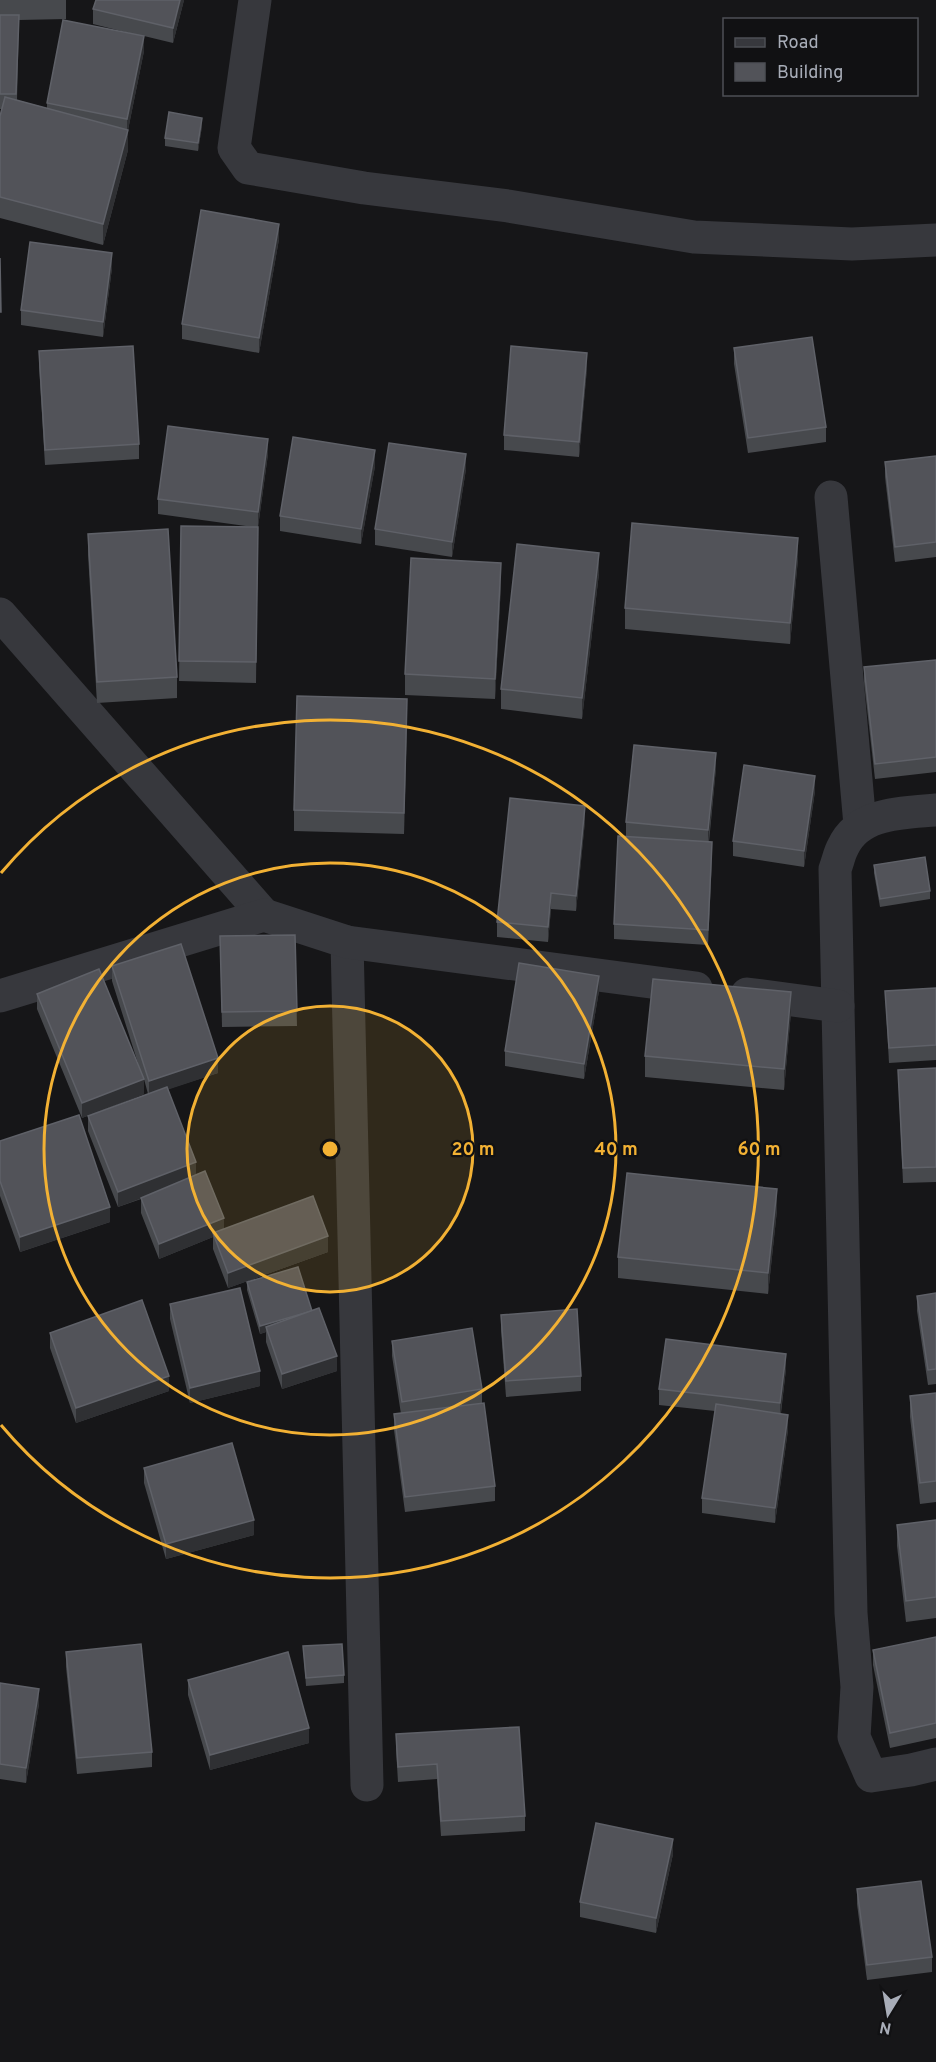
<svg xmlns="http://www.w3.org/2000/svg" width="936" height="2062" font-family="Overpass,sans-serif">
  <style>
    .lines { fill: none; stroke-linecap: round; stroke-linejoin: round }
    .minor { stroke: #37383d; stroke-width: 33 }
    .wall { fill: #47494d }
    .shaded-wall { fill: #2f3033 }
    .building { fill: #525359; stroke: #5f6168; stroke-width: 1.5 }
    .ring { fill: none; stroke: #f2b134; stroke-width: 3 }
    .centre { fill: #f2b134; stroke: #111113; stroke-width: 3 }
    .ring-label { font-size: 18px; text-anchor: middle; font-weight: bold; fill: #f2b134; stroke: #111113; stroke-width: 4.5; stroke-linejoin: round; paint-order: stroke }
  </style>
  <rect width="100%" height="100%" fill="#161618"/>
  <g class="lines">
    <g class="minor">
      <path d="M255 0 234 148 248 168 364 188 508 206 694 237 852 244 936 240"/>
      <path d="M831 497 860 825"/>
      <path d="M0 614 264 915"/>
      <path d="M936 810C903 813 859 812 843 847 839 854 838 862 835 869L851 1613 857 1687 854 1737 871 1776 911 1770 936 1764"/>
      <path d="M347 942 367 1785"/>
      <path d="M747 994 838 1006"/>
      <path d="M0 996 264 915 347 942 696 988"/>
    </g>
  </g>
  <g class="wall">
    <path d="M0 0H66V19L19 20 17 100 47 108V103L137 35 93 24V9L184 0 173 43 144 36V51L128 130V150L103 245 0 218V116L2 109H0Z"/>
    <path d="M202 126 198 151 165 146V138Z"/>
    <path d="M279 239 259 353 182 339V324Z"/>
    <path d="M112 268 103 337 21 325V310Z"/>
    <path d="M734 348 826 427V442L748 453 734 364Z"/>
    <path d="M39 351 139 444V459L45 465 39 366Z"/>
    <path d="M587 368 579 457 504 450V435Z"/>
    <path d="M268 454 258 527 256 683 179 681 181 526 253 527 158 514V499Z"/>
    <path d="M936 456V557L895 562 885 477V462Z"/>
    <path d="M375 466 361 544 280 531V516Z"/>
    <path d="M466 469 452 557 375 545V529Z"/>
    <path d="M88 534 177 677V698L97 703 88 555Z"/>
    <path d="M798 559 790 644 625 629V608Z"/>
    <path d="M599 573 582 719 501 709V689Z"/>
    <path d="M501 584 495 699 405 695V674Z"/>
    <path d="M936 660V772L875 779 864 682V667Z"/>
    <path d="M407 720 404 834 294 831V810Z"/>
    <path d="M716 768 709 842 712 857 708 945 614 939V924L626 837V822Z"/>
    <path d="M815 791 804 867 733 856V841Z"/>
    <path d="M585 821 576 911 551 909 548 942 497 937V922Z"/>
    <path d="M874 865 930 891V899L880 907 874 873Z"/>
    <path d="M295 935 297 1026 222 1027 220 936Z"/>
    <path d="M112 966 218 1073 168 1089 196 1175 224 1229 328 1252 228 1288 213 1249V1237L159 1259 141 1213V1199L118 1207 88 1131V1116L148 1094 144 1079V1094L82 1118 37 1009V994L142 1076 112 981Z"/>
    <path d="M936 988V1060L889 1063 885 991Z"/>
    <path d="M599 991 584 1079 505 1066V1051Z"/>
    <path d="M791 1012 784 1090 645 1077V1056Z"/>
    <path d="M936 1068V1182L903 1183 898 1070Z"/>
    <path d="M0 1141 110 1222 20 1252 0 1196Z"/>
    <path d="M777 1210 768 1294 618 1278V1257Z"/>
    <path d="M247 1282 312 1311 337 1371 282 1389 266 1342V1332L260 1334 247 1290Z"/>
    <path d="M936 1293V1384L928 1385 917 1311V1296Z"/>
    <path d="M170 1304 260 1386 190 1403 170 1319Z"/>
    <path d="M501 1315 581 1376V1391L506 1397 501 1330Z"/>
    <path d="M50 1333 169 1391 76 1423 50 1348Z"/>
    <path d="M392 1341 482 1389V1403L495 1486V1501L405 1512 394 1430V1414H401L392 1356Z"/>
    <path d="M786 1369 781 1413 788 1430 775 1523 702 1513V1498L715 1411 659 1405V1389Z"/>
    <path d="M936 1393V1502L920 1504 910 1417V1396Z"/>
    <path d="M144 1468 254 1535 166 1559 144 1483Z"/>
    <path d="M936 1520V1618L906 1622 897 1546V1525Z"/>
    <path d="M936 1637V1738L890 1748 873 1665V1650Z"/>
    <path d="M303 1646 344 1675V1683L306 1686Z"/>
    <path d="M66 1652 152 1752V1767L77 1774 66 1667Z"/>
    <path d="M188 1680 309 1743 210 1770 188 1695Z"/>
    <path d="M0 1683 39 1704 26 1783 0 1779Z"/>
    <path d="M396 1734 525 1816V1831L441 1836 437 1779 398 1782 396 1749Z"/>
    <path d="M673 1854 656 1933 580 1917V1902Z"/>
    <path d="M857 1889 932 1957V1972L867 1980 857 1904Z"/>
  </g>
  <g class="shaded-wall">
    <path d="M180 0H184L173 43V28Z"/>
    <path d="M144 36V51L128 130V150L103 245V224L127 133V119Z"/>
    <path d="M202 118V126L198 151V143Z"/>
    <path d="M279 224V239L259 353V338Z"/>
    <path d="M112 253V268L103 337V322Z"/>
    <path d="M587 353V368L579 457V442Z"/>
    <path d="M268 439V454L258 527V512Z"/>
    <path d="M375 450V466L361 544V529Z"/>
    <path d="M466 454V469L452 557V542Z"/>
    <path d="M798 538V559L790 644V623Z"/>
    <path d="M599 553V573L582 719V698Z"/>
    <path d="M501 563V584L495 699V679Z"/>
    <path d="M407 699V720L404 834V813Z"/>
    <path d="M716 753V768L708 845V830Z"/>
    <path d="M815 776V791L804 867V851Z"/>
    <path d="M585 806V821L576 911V896Z"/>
    <path d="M712 842V857L708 945V930Z"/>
    <path d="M551 893V909L548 942V927Z"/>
    <path d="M599 976V991L584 1079V1064Z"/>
    <path d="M791 992V1012L784 1090V1069Z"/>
    <path d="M218 1058V1073L149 1096V1081Z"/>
    <path d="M144 1079V1094L82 1118V1103Z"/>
    <path d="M196 1162V1178L118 1207V1192Z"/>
    <path d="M777 1189V1210L768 1294V1273Z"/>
    <path d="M110 1207V1222L20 1252V1237Z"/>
    <path d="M224 1218V1233H213V1237L159 1259V1244Z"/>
    <path d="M328 1236V1252L228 1288V1273Z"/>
    <path d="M312 1311 266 1327V1332L260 1334V1326Z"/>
    <path d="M786 1354V1369L780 1418V1403Z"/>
    <path d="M337 1356V1371L282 1389V1374Z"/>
    <path d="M260 1371V1386L190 1403V1388Z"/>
    <path d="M169 1376V1391L76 1423V1408Z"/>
    <path d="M788 1415V1430L775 1523V1508Z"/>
    <path d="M254 1520V1535L166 1559V1544Z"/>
    <path d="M39 1689V1704L26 1783V1768Z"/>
    <path d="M309 1728V1743L210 1770V1755Z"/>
    <path d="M673 1839V1854L656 1933V1918Z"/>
  </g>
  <g class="building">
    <path d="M96 0H180L173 28 93 9Z"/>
    <path d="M0 15H19L16 94H0Z"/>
    <path d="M63 20 144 36 127 119 47 103Z"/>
    <path d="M5 97 128 130 103 224 0 197V116Z"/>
    <path d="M169 112 202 118 198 143 165 138Z"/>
    <path d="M201 210 279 224 259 338 182 324Z"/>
    <path d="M30 242 112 253 103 322 21 310Z"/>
    <path d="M0 258 1 312H0Z"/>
    <path d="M812 337 826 427 748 438 734 348Z"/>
    <path d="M133 346 139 444 45 450 39 351Z"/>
    <path d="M511 346 587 353 579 442 504 435Z"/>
    <path d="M168 426 268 439 258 512 158 499Z"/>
    <path d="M293 437 375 450 361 529 280 516Z"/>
    <path d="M389 443 466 454 452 542 375 529Z"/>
    <path d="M936 456V542L895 547 885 462Z"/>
    <path d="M632 523 798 538 790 623 625 608Z"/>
    <path d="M181 526 258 527 256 662 179 661Z"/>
    <path d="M168 529 177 677 97 682 88 534Z"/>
    <path d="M517 544 599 553 582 698 501 689Z"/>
    <path d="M411 558 501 563 495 679 405 674Z"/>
    <path d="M936 660V757L875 764 864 667Z"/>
    <path d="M297 696 407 699 404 813 294 810Z"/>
    <path d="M634 745 716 753 708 830 626 822Z"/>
    <path d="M744 765 815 776 804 851 733 841Z"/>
    <path d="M510 798 585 806 576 896 551 893 548 927 497 922Z"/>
    <path d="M618 836 712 842 708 930 614 924Z"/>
    <path d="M925 857 930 891 880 899 874 865Z"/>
    <path d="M295 935 297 1011 222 1012 220 936Z"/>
    <path d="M181 944 218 1058 149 1081 112 966Z"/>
    <path d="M519 963 599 976 584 1064 505 1051Z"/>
    <path d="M99 969 144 1079 82 1103 37 994Z"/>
    <path d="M653 979 791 992 784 1069 645 1056Z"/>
    <path d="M936 988V1045L889 1048 885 991Z"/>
    <path d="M936 1068V1167L903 1168 898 1070Z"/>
    <path d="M167 1087 196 1162 118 1192 88 1116Z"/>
    <path d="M79 1115 110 1207 20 1237 0 1181V1141Z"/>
    <path d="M205 1171 224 1218 159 1244 141 1198Z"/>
    <path d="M627 1173 777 1189 768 1273 618 1257Z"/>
    <path d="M313 1196 328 1236 228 1273 213 1233Z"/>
    <path d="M298 1267 312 1311 260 1326 247 1282Z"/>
    <path d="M240 1288 260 1371 190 1388 170 1304Z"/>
    <path d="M936 1293V1369L928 1370 917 1296Z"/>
    <path d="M142 1300 169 1376 76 1408 50 1333Z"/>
    <path d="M319 1308 337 1356 282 1374 266 1327Z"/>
    <path d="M577 1309 581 1376 506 1381 501 1315Z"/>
    <path d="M472 1328 482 1389 402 1402 392 1341Z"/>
    <path d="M666 1339 786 1354 780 1403 659 1389Z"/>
    <path d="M936 1393V1481L920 1483 910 1396Z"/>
    <path d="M484 1403 495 1486 405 1497 394 1414Z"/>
    <path d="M716 1404 788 1415 775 1508 702 1498Z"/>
    <path d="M232 1443 254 1520 166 1544 144 1468Z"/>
    <path d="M936 1520V1597L906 1601 897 1525Z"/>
    <path d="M936 1637V1723L890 1733 873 1650Z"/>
    <path d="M141 1644 152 1752 77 1758 66 1652Z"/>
    <path d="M342 1644 344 1675 306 1678 303 1646Z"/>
    <path d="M288 1652 309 1728 210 1755 188 1680Z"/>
    <path d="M0 1683 39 1689 26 1768 0 1764Z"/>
    <path d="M519 1727 525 1816 441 1821 437 1764 398 1767 396 1734Z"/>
    <path d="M596 1823 673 1839 656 1918 580 1902Z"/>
    <path d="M921 1881 932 1957 867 1965 857 1889Z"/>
  </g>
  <circle cx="330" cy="1149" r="143" fill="#f2b134" fill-opacity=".12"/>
  <g class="ring">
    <circle cx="330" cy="1149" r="143"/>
    <circle cx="330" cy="1149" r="286"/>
    <path d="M1 873A429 429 0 1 1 1 1425"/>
  </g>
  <circle cx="330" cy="1149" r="9" class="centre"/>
  <g class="ring-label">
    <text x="473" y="1155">20 m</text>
    <text x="616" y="1155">40 m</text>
    <text x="759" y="1155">60 m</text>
  </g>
  <rect x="723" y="18" width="195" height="78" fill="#111113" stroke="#4d4f55" stroke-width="1.5"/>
  <rect x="735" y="38" width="30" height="9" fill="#37383d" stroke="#4d4f55" stroke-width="1.5"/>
  <text x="777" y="48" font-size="18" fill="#a8adb8">Road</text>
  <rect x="735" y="63" width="30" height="18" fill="#525359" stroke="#4d4f55" stroke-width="1.5"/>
  <text x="777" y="78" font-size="18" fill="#a8adb8">Building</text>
  <g transform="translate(888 2014) rotate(191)" stroke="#111113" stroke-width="4.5" paint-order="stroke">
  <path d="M0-4.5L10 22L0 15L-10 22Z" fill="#a8adb8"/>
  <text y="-9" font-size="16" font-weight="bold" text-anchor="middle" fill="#a8adb8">N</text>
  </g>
</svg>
